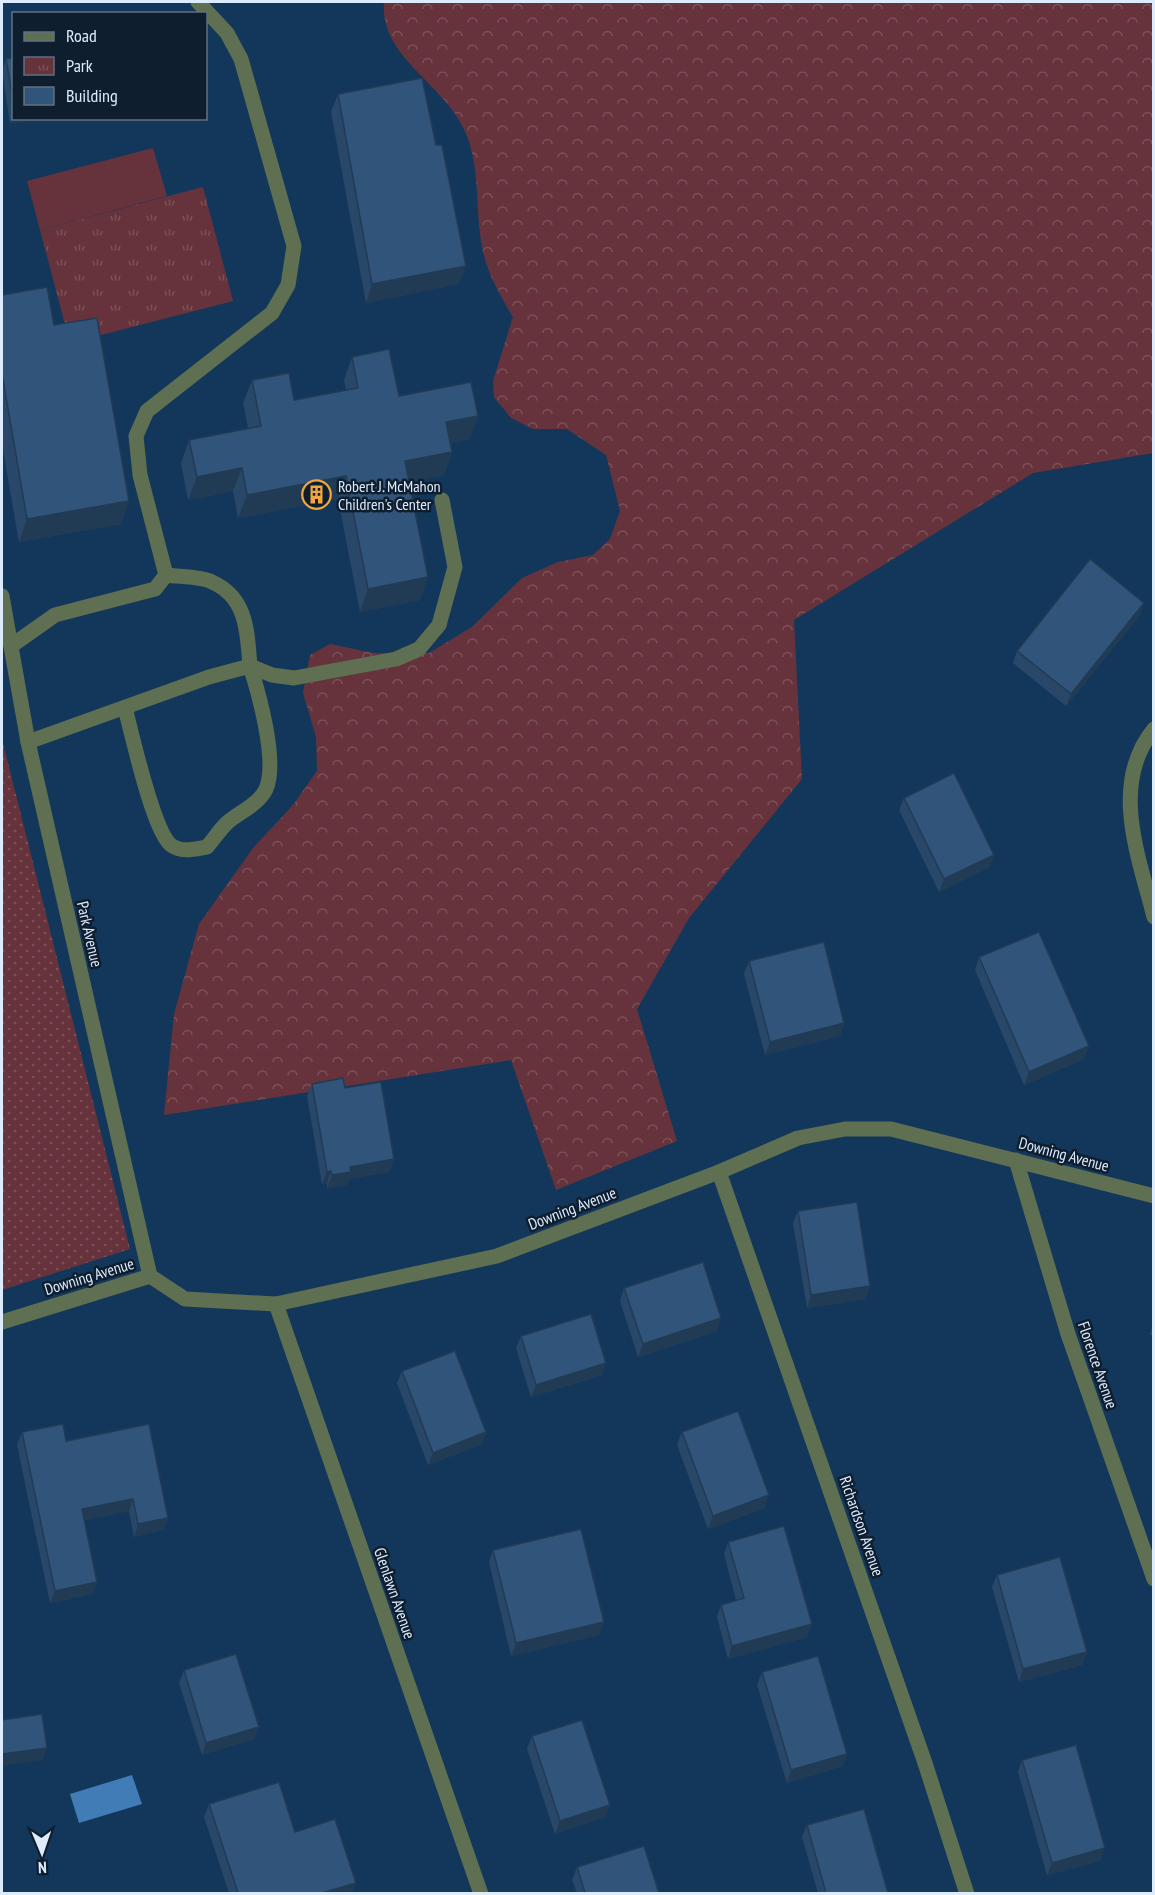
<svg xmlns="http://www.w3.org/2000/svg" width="1155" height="1895" font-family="'PT Sans Narrow',sans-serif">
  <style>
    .grass { fill: url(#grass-dots) }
    .forest { fill: url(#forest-crowns) }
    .park { fill: url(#park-tufts) }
    .pitch { fill: #66333c }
    .water { fill: #427cb7 }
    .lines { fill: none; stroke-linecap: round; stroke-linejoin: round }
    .minor { stroke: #5f6f51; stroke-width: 15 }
    .wall { fill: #294869 }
    .shaded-wall { fill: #223b55 }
    .building { fill: #30547a; stroke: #223b55; stroke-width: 1.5 }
    .labels { text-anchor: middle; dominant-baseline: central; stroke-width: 5; stroke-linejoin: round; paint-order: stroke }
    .poi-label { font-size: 16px; fill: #dcecfe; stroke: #0f1e2e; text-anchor: start }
    .street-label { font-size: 16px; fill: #dcecfe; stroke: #0f1e2e }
  </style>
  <defs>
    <pattern id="grass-dots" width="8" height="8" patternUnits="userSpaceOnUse" patternTransform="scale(1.5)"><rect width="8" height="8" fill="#66333c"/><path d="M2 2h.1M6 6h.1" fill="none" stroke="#7b5159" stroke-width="1.8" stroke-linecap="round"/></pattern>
    <pattern id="forest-crowns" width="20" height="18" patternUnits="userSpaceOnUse" patternTransform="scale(1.5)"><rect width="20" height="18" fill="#66333c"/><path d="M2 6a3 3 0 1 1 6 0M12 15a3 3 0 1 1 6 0" fill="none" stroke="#7b5159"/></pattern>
    <pattern id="park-tufts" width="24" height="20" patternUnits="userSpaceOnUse" patternTransform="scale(1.5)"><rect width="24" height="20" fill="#66333c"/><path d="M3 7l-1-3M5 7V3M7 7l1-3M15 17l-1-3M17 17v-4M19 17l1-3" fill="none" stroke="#7b5159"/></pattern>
  </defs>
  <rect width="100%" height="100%" fill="#13375b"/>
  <path class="grass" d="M2 739 130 1249 2 1290Z"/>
  <path class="forest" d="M384 2H1153V453L1033 473 794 620 802 779 689 918 637 1009 677 1141 556 1190 511 1060 164 1115 174 1014 199 924 253 848 293 805 317 771 316 737 303 693 310 655 330 644 373 653H429L472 627 522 578 558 562 593 555 610 539 620 511 606 455 567 429H533L511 418 494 397 493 381 513 317C501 297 488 275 483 251 474 211 482 167 464 129 441 81 380 57 384 2Z"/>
  <path class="park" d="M203 187 233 301 70 343 40 230Z"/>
  <path class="pitch" d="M153 148 167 196 40 230 27 181Z"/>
  <path class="water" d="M132 1775 142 1804 79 1823 70 1794Z"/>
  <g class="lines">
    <g class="minor">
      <path d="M166 575C180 577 200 576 212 582 248 598 247 633 250 666L272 675 294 678 396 659 419 649 439 625 455 567 442 500"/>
      <path d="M2 596 28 742 150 1276"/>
      <path d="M11 646 55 615 155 589 166 575 140 475 136 436 147 411 272 313 288 285 294 246 241 59 227 33 198 2"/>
      <path d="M1154 729C1109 784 1139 857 1154 917"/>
      <path d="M28 742 209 677 250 666C259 694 278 762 266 789 259 804 240 812 228 822 220 829 214 839 207 847 195 849 181 853 171 845 153 831 132 734 125 708"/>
      <path d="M1016 1160 1068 1334 1154 1579"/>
      <path d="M719 1172 925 1763 967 1894"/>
      <path d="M276 1304 481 1894"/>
      <path d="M2 1322 150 1276 185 1299 276 1304 497 1256 719 1172 798 1138 845 1129H891L1154 1196"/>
    </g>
  </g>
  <g class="wall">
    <path d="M14 57V118L10 124 2 70 6 59Z"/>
    <path d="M338 94 459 284 366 303 331 112Z"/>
    <path d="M2 295 54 325 121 524 19 542 2 444Z"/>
    <path d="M352 357 399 396 470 439 450 443 452 452 444 475 409 482 420 600 360 612 338 499 238 518 233 491 188 500 181 463 189 440 248 428 243 403 252 380 294 400 346 390 344 380Z"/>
    <path d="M1140 615 1066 706 1013 663 1017 651Z"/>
    <path d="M904 798 994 855 989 867 939 892 899 810Z"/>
    <path d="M979 957 1084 1059 1024 1085 975 970Z"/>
    <path d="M749 961 844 1023 840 1036 765 1055 744 974Z"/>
    <path d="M312 1084 345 1088 394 1159 389 1172 349 1179 347 1185 327 1188V1183L322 1184 307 1096Z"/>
    <path d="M798 1211 866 1299 807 1308 793 1223Z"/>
    <path d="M624 1288 717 1331 638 1357 620 1301Z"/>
    <path d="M1154 1318V1335H1150Z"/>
    <path d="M521 1336 602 1375 531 1397 516 1348Z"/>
    <path d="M402 1371 482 1444 428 1465 397 1383Z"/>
    <path d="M22 1432 66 1441 168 1518 163 1530 134 1537 129 1511 84 1520 97 1582 92 1594 50 1603 17 1445Z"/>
    <path d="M682 1432 765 1508 708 1529 677 1445Z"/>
    <path d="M728 1542 807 1637 728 1659 717 1617 721 1605 736 1600 724 1554Z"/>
    <path d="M493 1550 599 1635 511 1656 489 1562Z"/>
    <path d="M997 1575 1087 1652 1082 1665 1019 1682 992 1587Z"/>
    <path d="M184 1670 254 1739 202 1755 179 1683Z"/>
    <path d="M762 1672 843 1766 787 1783 757 1685Z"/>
    <path d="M532 1736 610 1805 605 1817 555 1834 527 1749Z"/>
    <path d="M1022 1760 1100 1861 1047 1875 1018 1772Z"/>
    <path d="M209 1804 295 1832 352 1893H229L204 1817Z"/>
    <path d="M807 1825 888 1893H818L802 1837Z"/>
    <path d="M577 1867 659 1893H577L572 1880Z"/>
  </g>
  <g class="shaded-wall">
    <path d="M14 114V118H45L10 124Z"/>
    <path d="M466 266 459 284 366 303 372 284Z"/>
    <path d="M478 416 470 439 438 445 446 422Z"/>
    <path d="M452 452 444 475 397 484 405 461Z"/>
    <path d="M242 468 233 491 188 500 197 477Z"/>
    <path d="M346 476 338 499 238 518 247 495Z"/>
    <path d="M129 501 121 524 19 542 27 519Z"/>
    <path d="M428 577 420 600 360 612 368 589Z"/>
    <path d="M1144 603 1140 615 1066 706 1071 694Z"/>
    <path d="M994 855 989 867 939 892 944 879Z"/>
    <path d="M844 1023 840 1036 765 1055 770 1042Z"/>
    <path d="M1089 1046 1084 1059 1024 1085 1029 1072Z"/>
    <path d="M394 1159 389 1172 349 1179 347 1185 327 1188 332 1175 350 1167Z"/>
    <path d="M331 1171 327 1183 322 1184 327 1172Z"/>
    <path d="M870 1286 866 1299 807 1308 811 1295Z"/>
    <path d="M721 1318 717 1331 638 1357 643 1344Z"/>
    <path d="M606 1363 602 1375 531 1397 536 1385Z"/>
    <path d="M486 1432 482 1444 428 1465 433 1453Z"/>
    <path d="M769 1495 765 1508 708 1529 713 1516Z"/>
    <path d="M133 1499 129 1511 78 1522 82 1509Z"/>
    <path d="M168 1518 163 1530 134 1537 138 1524Z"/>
    <path d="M97 1582 92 1594 50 1603 55 1591Z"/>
    <path d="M604 1622 599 1635 511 1656 516 1643Z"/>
    <path d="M812 1624 807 1637 728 1659 732 1646Z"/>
    <path d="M1087 1652 1082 1665 1019 1682 1023 1669Z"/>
    <path d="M259 1727 254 1739 202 1755 206 1743Z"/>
    <path d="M47 1748 43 1760 2 1766V1754Z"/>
    <path d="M847 1754 843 1766 787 1783 791 1770Z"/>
    <path d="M610 1805 605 1817 555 1834 560 1821Z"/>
    <path d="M1105 1848 1100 1861 1047 1875 1052 1863Z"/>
    <path d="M356 1883 352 1893H322Z"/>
  </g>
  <g class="building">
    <path d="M14 57V106L6 59Z"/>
    <path d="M422 78 436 145H442L466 266 372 284 338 94Z"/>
    <path d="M47 287 54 325 97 318 129 501 27 519 2 374V295Z"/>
    <path d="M389 349 399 396 471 382 478 416 446 422 452 452 405 461 428 577 368 589 346 476 247 495 242 468 197 477 189 440 261 426 252 380 289 373 294 400 358 388 352 357Z"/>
    <path d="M1090 559 1144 603 1071 694 1017 651Z"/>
    <path d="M954 773 994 855 944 879 904 798Z"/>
    <path d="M1039 932 1089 1046 1029 1072 979 957Z"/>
    <path d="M824 942 844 1023 770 1042 749 961Z"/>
    <path d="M343 1078 345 1088 381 1082 394 1159 350 1167 351 1172 332 1175 331 1171 327 1172 312 1084Z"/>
    <path d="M857 1202 870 1286 811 1295 798 1211Z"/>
    <path d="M703 1262 721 1318 643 1344 624 1288Z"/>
    <path d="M591 1314 606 1363 536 1385 521 1336Z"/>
    <path d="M455 1351 486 1432 433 1453 402 1371Z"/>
    <path d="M738 1411 769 1495 713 1516 682 1432Z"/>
    <path d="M63 1424 66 1441 149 1424 168 1518 138 1524 133 1499 82 1509 97 1582 55 1591 22 1432Z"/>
    <path d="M784 1526 812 1624 732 1646 721 1605 744 1598 728 1542Z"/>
    <path d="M581 1529 604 1622 516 1643 493 1550Z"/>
    <path d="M1060 1557 1087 1652 1023 1669 997 1575Z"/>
    <path d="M236 1654 259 1727 206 1743 184 1670Z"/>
    <path d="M818 1656 847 1754 791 1770 762 1672Z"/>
    <path d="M42 1714 47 1748 2 1754V1720Z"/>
    <path d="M582 1720 610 1805 560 1821 532 1736Z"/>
    <path d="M1076 1745 1105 1848 1052 1863 1022 1760Z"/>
    <path d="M279 1782 295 1832 335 1819 356 1883 322 1893H238L209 1804Z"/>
    <path d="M864 1809 888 1893H826L807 1825Z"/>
    <path d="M644 1846 659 1893H585L577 1867Z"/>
  </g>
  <defs>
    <symbol id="building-ring" viewBox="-11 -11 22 22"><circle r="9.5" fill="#0f1e2e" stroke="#f1a63f" stroke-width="1.5"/><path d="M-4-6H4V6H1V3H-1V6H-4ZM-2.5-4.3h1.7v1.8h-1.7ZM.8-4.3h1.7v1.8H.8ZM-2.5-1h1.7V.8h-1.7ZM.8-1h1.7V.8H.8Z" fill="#f1a63f"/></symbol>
  </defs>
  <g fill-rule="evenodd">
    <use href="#building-ring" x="300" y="478" width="33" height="33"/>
  </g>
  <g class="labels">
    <g class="poi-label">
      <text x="338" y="486">Robert J. McMahon<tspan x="338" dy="18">Children's Center</tspan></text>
    </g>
    <g class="street-label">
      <text transform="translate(90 934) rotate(77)">Park Avenue</text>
      <text transform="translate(1064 1154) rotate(15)">Downing Avenue</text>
      <text transform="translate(572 1208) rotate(-21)">Downing Avenue</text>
      <text transform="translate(89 1276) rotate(-17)">Downing Avenue</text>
      <text transform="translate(1098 1365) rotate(71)">Florence Avenue</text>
      <text transform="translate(862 1526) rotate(71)">Richardson Avenue</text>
      <text transform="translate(395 1593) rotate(71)">Glenlawn Avenue</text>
    </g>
  </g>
  <rect width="1155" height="1895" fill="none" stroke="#dcecfe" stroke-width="6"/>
  <rect x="12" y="12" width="195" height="108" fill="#0f1e2e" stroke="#617081" stroke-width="1.5"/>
  <rect x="24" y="32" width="30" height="9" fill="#5f6f51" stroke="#617081" stroke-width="1.5"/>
  <text x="66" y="42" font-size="18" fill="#dcecfe">Road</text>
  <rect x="24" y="57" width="30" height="18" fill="url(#park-tufts)" stroke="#617081" stroke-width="1.5"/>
  <text x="66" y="72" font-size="18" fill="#dcecfe">Park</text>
  <rect x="24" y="87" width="30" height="18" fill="#30547a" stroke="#617081" stroke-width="1.5"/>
  <text x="66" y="102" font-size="18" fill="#dcecfe">Building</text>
  <g transform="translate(42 1853) rotate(178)" stroke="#0f1e2e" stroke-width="4.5" paint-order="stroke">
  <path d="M0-4.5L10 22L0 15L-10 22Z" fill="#dcecfe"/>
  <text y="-9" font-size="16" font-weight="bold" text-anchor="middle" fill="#dcecfe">N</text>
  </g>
</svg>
